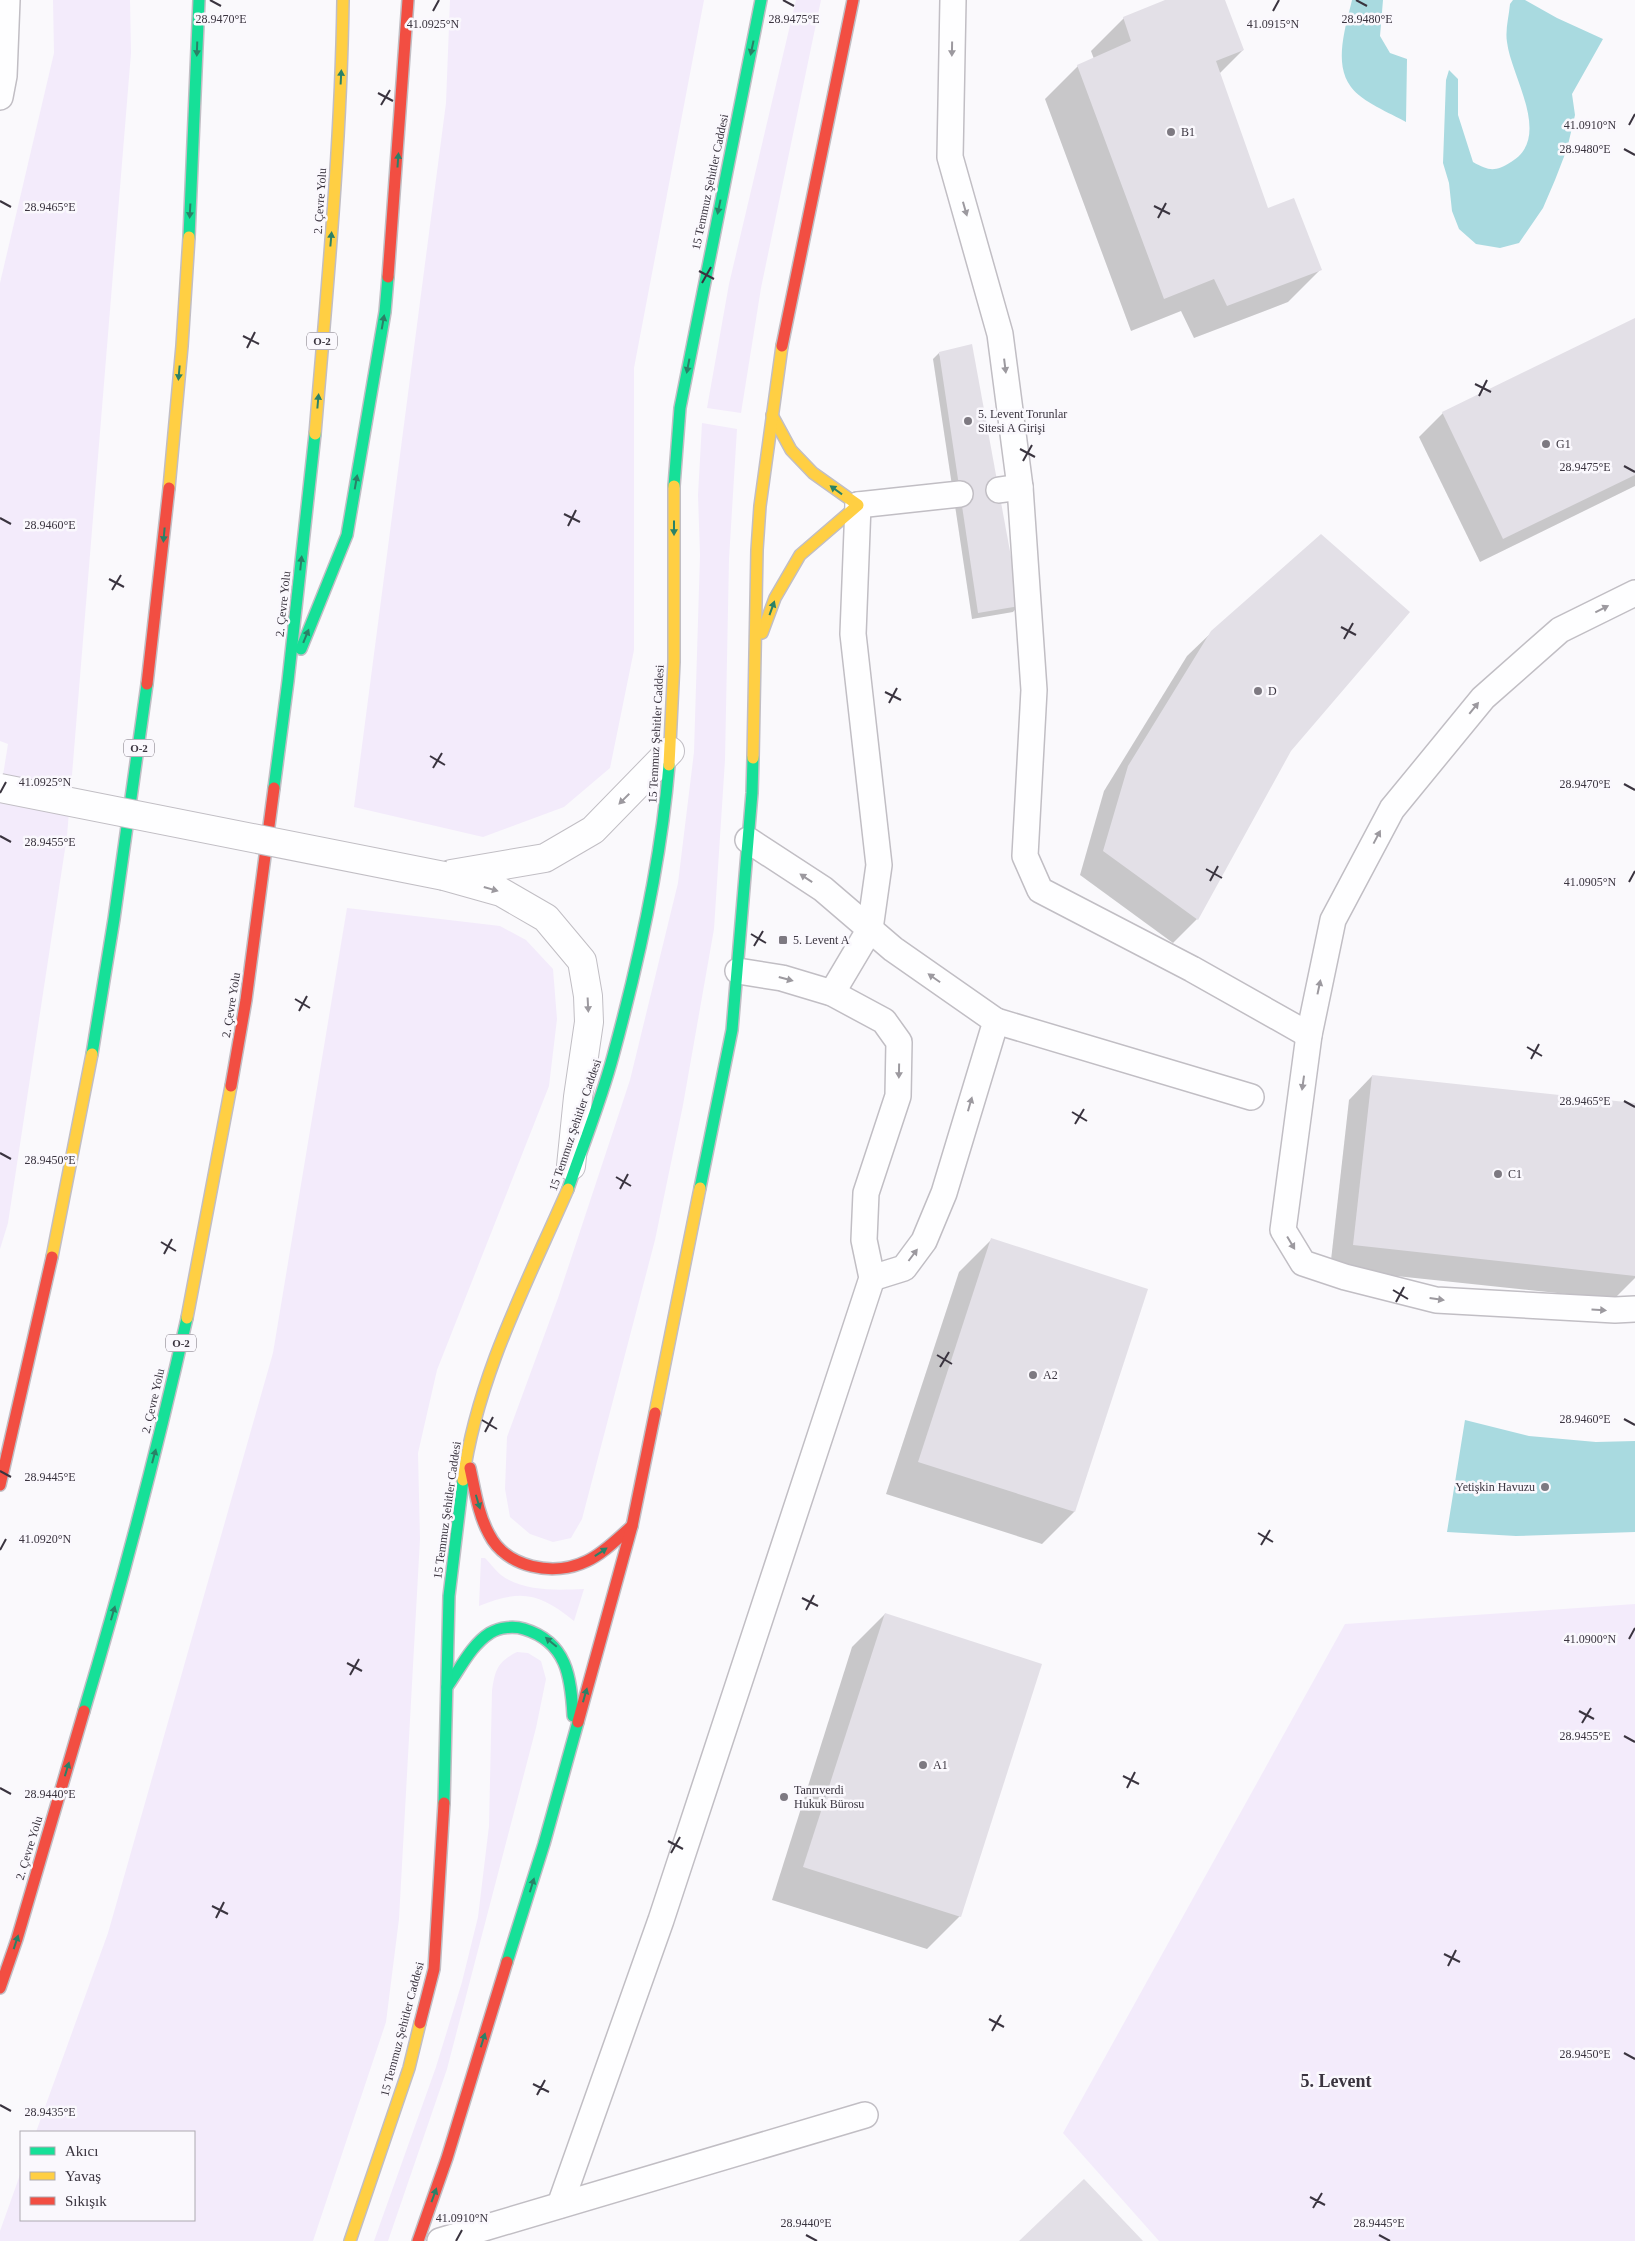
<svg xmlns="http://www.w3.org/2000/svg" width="1635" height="2241" font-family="Georgia,serif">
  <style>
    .green { fill: #f3ebfb }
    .water { fill: #a9dae0 }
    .shadow { fill: #0003 }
    .building { fill: #e3e0e7 }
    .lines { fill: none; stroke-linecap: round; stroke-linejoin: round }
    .lane-casing { stroke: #c1bec4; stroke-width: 28 }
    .street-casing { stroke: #c1bec4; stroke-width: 30 }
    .fast-casing { stroke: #c1bec4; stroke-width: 14 }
    .slow-casing { stroke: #c1bec4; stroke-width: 14 }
    .jam-casing { stroke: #c1bec4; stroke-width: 14 }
    .lane { stroke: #fefeff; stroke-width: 25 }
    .street { stroke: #fefeff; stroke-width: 28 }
    .fast { stroke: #16e098; stroke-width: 11 }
    .slow { stroke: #ffcf43; stroke-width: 11 }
    .jam { stroke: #f24e42; stroke-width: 11 }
    .street-bridge-casing { stroke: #c1bec4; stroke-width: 30; stroke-linecap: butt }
    .street-bridge { stroke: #fefeff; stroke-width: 28 }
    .oneway { fill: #2a8167 }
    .oneway2 { fill: #9c999f }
    .ticks { fill: none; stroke: #3a343f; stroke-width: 2 }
    .poi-dot { fill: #7d7981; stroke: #faf8fd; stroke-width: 2 }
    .labels { text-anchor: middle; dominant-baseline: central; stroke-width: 5; stroke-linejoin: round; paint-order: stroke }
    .shield { fill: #faf8fd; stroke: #746f78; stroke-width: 1 }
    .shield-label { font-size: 11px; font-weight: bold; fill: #3a343f }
    .poi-label { font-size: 12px; fill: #3a343f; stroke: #faf8fd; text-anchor: start }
    .street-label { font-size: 12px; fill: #3a343f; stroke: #faf8fd }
    .district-label { font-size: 18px; font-weight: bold; fill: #3a343f; stroke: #faf8fd }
    .ticks-label { font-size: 12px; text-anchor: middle; fill: #3a343f; stroke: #faf8fd; stroke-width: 5; stroke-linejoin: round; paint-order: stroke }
  </style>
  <rect width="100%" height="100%" fill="#faf9fc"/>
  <g class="green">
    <path d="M53 0H130L131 53 67 836 8 1223 0 1249V794L8 744 0 741V283L54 53Z"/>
    <path d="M450 0H704L634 368V650L610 768 564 807 483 837 354 807 446 103Z"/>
    <path d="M796 0H821L761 288 741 413 707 408 729 284Z"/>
    <path d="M702 423 737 429 729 559 725 760 714 929 683 1105 655 1240 582 1519 571 1538 553 1542 530 1534 510 1517 505 1489 507 1437 558 1298 630 1080 678 883 694 752 700 555 698 495Z"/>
    <path d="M347 908 500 926 526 940 553 969 557 1019 549 1086 437 1370 418 1453 420 1539 399 1919 386 2022 313 2241H0V2231L21 2172V2220H194V2132H36L108 1933 273 1353Z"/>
    <path d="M481 1558H485C490 1563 495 1570 501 1575 523 1592 558 1590 584 1589L574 1621C539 1593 521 1589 479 1606Z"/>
    <path d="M1635 1604V2241H1159L1063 2133 1345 1624Z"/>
    <path d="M517 1652 528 1653 541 1661 546 1679 536 1728 447 2069 388 2241H374L436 2067 462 1982 478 1917 489 1826 492 1691C495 1670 497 1662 517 1652Z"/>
  </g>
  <g class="water">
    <path d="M1352 0H1383L1380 36 1390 53 1407 59 1406 122C1390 113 1362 102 1351 87 1333 63 1346 26 1352 0Z"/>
    <path d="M1513 0H1525L1557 18 1603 39 1572 94 1575 115 1567 149 1555 180 1543 208 1519 243 1500 248 1476 244 1459 229 1452 211 1449 183 1443 163 1446 80 1449 70 1458 79V115L1473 162C1489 171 1495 172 1511 162 1553 137 1511 77 1507 42 1505 30 1509 16 1510 4Z"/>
    <path d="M1465 1420 1529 1436 1596 1442 1635 1441V1532L1516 1536 1447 1532Z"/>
  </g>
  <g class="shadow">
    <path d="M1168 0H1224L1243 50 1219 74 1267 209 1321 269 1288 302 1194 338 1181 311 1131 331 1045 99 1078 66 1094 59 1091 51 1124 18Z"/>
    <path d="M1635 319V486L1480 562 1419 437 1443 413Z"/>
    <path d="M939 353 1018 606 1013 612 972 619 933 359Z"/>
    <path d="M1212 632 1290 751 1197 919 1173 943 1080 875 1104 791 1187 656Z"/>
    <path d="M1372 1076 1635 1105V1278L1614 1299 1330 1269 1349 1100Z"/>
    <path d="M991 1240 1146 1290 1074 1512 1042 1544 886 1494 959 1272Z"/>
    <path d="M885 1614 960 1916 927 1949 772 1900 852 1647Z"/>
  </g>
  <g class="building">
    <path d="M1165 0H1225L1244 50 1216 61 1268 208 1294 198 1322 270 1227 306 1214 279 1164 299 1077 65 1131 41 1123 17Z"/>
    <path d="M1635 318V475L1503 539 1442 412Z"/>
    <path d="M972 344 1020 606 978 613 939 352Z"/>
    <path d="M1321 534 1410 612 1291 751 1198 920 1103 851 1128 766 1211 631Z"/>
    <path d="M1372 1075 1635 1103V1276L1353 1245Z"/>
    <path d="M991 1238 1148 1289 1075 1512 918 1462Z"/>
    <path d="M885 1613 1042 1664 961 1917 803 1867Z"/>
    <path d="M1084 2179 1143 2241H1019Z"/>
  </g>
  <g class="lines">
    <defs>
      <g id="lane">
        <path d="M953 0 950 157 1000 334 1020 487"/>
        <path d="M0 97 4 76 7 0"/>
        <path d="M999 490 1020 487 1034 690 1025 856 1040 890 1192 969 1309 1035"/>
        <path d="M858 505 960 494"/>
        <path d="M1635 593 1560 630 1483 698 1392 809 1333 920 1309 1035 1283 1230 1303 1263 1345 1277 1436 1300 1615 1310 1635 1309"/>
        <path d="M748 840 823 889 893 949 996 1021 944 1193 924 1241 904 1268 872 1278"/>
        <path d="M832 993 870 929 879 865 853 634 858 505"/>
        <path d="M996 1021 1251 1097"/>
        <path d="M560 2205 661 1920 872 1278 864 1240 866 1193 898 1096 899 1042 884 1021 832 993 782 978 738 971"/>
        <path d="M440 2241 865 2115"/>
      </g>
      <g id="street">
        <path d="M451 874 545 858 593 830 670 751"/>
        <path d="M444 876 501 892 546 918 582 961 588 996 589 1022 578 1097 571 1166"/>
      </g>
      <g id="fast">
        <path d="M189 237 199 0"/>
        <path d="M674 486 680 408 761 0"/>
        <path d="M301 649 347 535 385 312 388 277"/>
        <path d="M274 788 288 681 315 434"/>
        <path d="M92 1054 114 919 147 684"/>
        <path d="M700 1188 732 1030 752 793 753 758"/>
        <path d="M568 1189C583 1145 601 1101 613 1056 639 961 661 863 669 765"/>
        <path d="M447 1687C460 1669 471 1645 490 1633 500 1627 514 1626 524 1629 567 1642 571 1677 573 1716"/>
        <path d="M84 1711C123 1581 157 1450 187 1318"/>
        <path d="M444 1803 449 1596 463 1480"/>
        <path d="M507 1962 544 1844 578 1722"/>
      </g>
      <g id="slow">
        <path d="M315 434C327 290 341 145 343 0"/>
        <path d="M169 488 182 346 189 237"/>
        <path d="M762 633 775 598 800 555 858 505 813 473 791 450 772 415"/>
        <path d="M753 758 757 550 760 506 782 346"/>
        <path d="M669 765 674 662V486"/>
        <path d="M52 1257 92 1054"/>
        <path d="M187 1318 231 1086"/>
        <path d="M655 1413 700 1188"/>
        <path d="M463 1480C477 1377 527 1283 568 1189"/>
        <path d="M350 2241 409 2068 420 2023"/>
      </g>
      <g id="jam">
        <path d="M388 277 408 0"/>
        <path d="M782 346 853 0"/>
        <path d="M147 684 169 488"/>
        <path d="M231 1086 246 1000 274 788"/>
        <path d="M470 1468C475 1490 478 1514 489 1534 506 1568 554 1577 587 1561 604 1553 618 1538 632 1526"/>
        <path d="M0 1485 52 1257"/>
        <path d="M578 1722 632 1526 655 1413"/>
        <path d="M0 1988 17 1939 84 1711"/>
        <path d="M420 2023 434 1969 444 1803"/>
        <path d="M418 2241 447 2158 507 1962"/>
      </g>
    </defs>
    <use href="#lane" class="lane-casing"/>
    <use href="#street" class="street-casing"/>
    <use href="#fast" class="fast-casing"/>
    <use href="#slow" class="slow-casing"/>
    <use href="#jam" class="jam-casing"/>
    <use href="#lane" class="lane"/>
    <use href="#street" class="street"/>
    <use href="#fast" class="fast"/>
    <use href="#slow" class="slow"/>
    <use href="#jam" class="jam"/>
    <defs>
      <path id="street-bridge" d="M0 788 444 876"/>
    </defs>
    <use href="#street-bridge" class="street-bridge-casing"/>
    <use href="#street-bridge" class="street-bridge"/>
  </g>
  <defs><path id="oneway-solid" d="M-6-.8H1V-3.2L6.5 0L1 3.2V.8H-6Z" transform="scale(1.25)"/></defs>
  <g class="oneway">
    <use href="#oneway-solid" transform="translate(752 48) rotate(102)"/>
    <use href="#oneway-solid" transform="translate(197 49) rotate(92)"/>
    <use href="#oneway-solid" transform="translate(341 77) rotate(-87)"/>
    <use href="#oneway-solid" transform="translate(398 160) rotate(-86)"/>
    <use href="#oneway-solid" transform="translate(719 207) rotate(102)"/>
    <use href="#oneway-solid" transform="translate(190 211) rotate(93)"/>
    <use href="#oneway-solid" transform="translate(331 239) rotate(-85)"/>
    <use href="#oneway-solid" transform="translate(383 322) rotate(-80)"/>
    <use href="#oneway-solid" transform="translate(688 366) rotate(101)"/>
    <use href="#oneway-solid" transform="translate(179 373) rotate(95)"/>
    <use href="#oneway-solid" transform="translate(318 401) rotate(-85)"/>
    <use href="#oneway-solid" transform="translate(356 482) rotate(-80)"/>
    <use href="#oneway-solid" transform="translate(836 490) rotate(-144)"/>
    <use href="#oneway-solid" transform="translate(674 528) rotate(90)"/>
    <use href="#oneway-solid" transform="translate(164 535) rotate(95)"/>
    <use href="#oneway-solid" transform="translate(301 563) rotate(-84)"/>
    <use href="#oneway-solid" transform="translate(772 608) rotate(-70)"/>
    <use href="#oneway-solid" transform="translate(306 636) rotate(-68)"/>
    <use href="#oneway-solid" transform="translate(154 1456) rotate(-75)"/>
    <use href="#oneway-solid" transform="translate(478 1502) rotate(73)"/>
    <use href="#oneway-solid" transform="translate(601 1552) rotate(-34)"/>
    <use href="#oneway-solid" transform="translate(113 1613) rotate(-74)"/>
    <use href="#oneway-solid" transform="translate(551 1642) rotate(-140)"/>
    <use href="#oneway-solid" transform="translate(585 1695) rotate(-74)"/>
    <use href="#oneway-solid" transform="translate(67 1769) rotate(-73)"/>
    <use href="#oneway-solid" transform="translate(532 1885) rotate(-73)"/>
    <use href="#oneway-solid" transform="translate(16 1942) rotate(-72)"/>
    <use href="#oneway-solid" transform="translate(483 2040) rotate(-73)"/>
    <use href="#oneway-solid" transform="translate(434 2195) rotate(-70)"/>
  </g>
  <g class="oneway2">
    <use href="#oneway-solid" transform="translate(952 49) rotate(91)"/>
    <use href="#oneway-solid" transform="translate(965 209) rotate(74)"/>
    <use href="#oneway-solid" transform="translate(1005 366) rotate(83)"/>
    <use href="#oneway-solid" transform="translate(1602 609) rotate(-27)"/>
    <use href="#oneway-solid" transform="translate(1474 708) rotate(-51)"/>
    <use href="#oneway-solid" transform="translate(624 799) rotate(135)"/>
    <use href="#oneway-solid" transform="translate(1377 837) rotate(-62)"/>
    <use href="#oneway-solid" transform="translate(806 878) rotate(-146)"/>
    <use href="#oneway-solid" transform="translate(491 889) rotate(16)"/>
    <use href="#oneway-solid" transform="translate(934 978) rotate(-145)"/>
    <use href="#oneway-solid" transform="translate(786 979) rotate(15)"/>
    <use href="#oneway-solid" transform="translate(1319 987) rotate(-78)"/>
    <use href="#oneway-solid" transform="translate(588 1005) rotate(87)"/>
    <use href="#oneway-solid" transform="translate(899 1071) rotate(91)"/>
    <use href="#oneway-solid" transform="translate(1303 1083) rotate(98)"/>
    <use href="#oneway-solid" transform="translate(970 1104) rotate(-74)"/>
    <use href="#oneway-solid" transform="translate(1291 1243) rotate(59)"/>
    <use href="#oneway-solid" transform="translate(913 1255) rotate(-53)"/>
    <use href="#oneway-solid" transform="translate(1437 1299) rotate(8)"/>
    <use href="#oneway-solid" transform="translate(1599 1310) rotate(3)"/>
  </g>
  <path class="ticks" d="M210 0 221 6M783 0 794 6M1356 0 1367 6M433 11 439 0M1273 11 1279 0M378 93 393 101M381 105 390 90M1629 125 1635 114M1624 149 1635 155M0 201 11 207M1154 206 1170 214M1158 218 1166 203M699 271 714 279M702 283 711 267M243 336 259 344M247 348 255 332M1475 384 1491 392M1479 396 1487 380M1020 449 1035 457M1023 461 1032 445M1624 466 1635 472M564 514 580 522M0 518 11 524M568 526 576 510M109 579 124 587M112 590 121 575M1341 627 1356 635M1344 639 1353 623M885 692 901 700M889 703 897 688M430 756 445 765M433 768 442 753M1624 784 1635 790M0 793 6 782M0 836 11 842M1206 869 1222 878M1210 881 1218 866M1629 882 1635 871M751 934 766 943M754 946 763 931M295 999 310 1008M299 1011 307 996M1527 1047 1542 1056M1531 1059 1539 1044M1624 1101 1635 1107M1072 1112 1087 1121M1075 1124 1084 1109M0 1153 11 1159M616 1177 631 1186M620 1189 628 1174M161 1242 176 1251M164 1254 172 1239M1393 1290 1408 1299M1396 1302 1404 1287M937 1355 952 1364M940 1367 949 1352M1624 1419 1635 1425M482 1420 497 1429M485 1432 493 1417M0 1471 11 1477M1258 1533 1273 1542M1261 1545 1270 1530M0 1550 6 1539M802 1598 818 1606M806 1610 814 1595M1629 1639 1635 1628M347 1663 362 1671M350 1675 359 1659M1579 1711 1594 1719M1582 1723 1591 1708M1624 1736 1635 1742M1123 1776 1139 1784M0 1788 11 1794M1127 1788 1135 1772M668 1841 683 1849M671 1853 680 1837M212 1906 228 1914M216 1918 224 1902M1444 1954 1460 1962M1448 1966 1456 1950M989 2019 1004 2027M992 2031 1001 2015M1624 2053 1635 2059M533 2084 549 2092M537 2095 545 2080M0 2105 11 2111M1310 2197 1325 2205M1313 2208 1322 2193M806 2235 817 2241M1379 2235 1390 2241M456 2241 462 2230"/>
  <g class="poi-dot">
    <circle cx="1171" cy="132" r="5"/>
    <circle cx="968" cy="421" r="5"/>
    <circle cx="1546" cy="444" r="5"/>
    <circle cx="1258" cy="691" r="5"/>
    <rect x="778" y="935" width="10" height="10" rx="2.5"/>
    <circle cx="1498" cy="1174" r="5"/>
    <circle cx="1033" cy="1375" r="5"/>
    <circle cx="1545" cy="1487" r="5"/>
    <circle cx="923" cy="1765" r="5"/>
    <circle cx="784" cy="1797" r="5"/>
  </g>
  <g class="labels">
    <g class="shield">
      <rect x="307" y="332.5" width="30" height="17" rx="4"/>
      <rect x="124" y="739.5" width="30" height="17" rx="4"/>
      <rect x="166" y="1334.5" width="30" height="17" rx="4"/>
    </g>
    <g class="shield-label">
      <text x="322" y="341">O-2</text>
      <text x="139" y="748">O-2</text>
      <text x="181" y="1343">O-2</text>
    </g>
    <g class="poi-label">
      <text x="1181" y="132">B1</text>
      <text x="978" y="414">5. Levent Torunlar<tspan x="978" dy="14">Sitesi A Girişi</tspan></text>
      <text x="1556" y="444">G1</text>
      <text x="1268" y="691">D</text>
      <text x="793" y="940">5. Levent A</text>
      <text x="1508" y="1174">C1</text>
      <text x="1043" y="1375">A2</text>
      <text x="1535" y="1487" text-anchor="end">Yetişkin Havuzu</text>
      <text x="933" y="1765">A1</text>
      <text x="794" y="1790">Tanrıverdi<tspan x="794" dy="14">Hukuk Bürosu</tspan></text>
    </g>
    <g class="street-label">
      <text transform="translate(710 182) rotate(-78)">15 Temmuz Şehitler Caddesi</text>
      <text transform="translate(320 201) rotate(-86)">2. Çevre Yolu</text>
      <text transform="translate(283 604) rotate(-84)">2. Çevre Yolu</text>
      <text transform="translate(656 734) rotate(-87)">15 Temmuz Şehitler Caddesi</text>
      <text transform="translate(231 1005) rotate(-81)">2. Çevre Yolu</text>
      <text transform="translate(575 1125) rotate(-71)">15 Temmuz Şehitler Caddesi</text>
      <text transform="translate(153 1401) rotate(-77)">2. Çevre Yolu</text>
      <text transform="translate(447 1510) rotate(-82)">15 Temmuz Şehitler Caddesi</text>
      <text transform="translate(29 1848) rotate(-73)">2. Çevre Yolu</text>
      <text transform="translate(402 2029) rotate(-75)">15 Temmuz Şehitler Caddesi</text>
    </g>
    <g class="district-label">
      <text x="1336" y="2081">5. Levent</text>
    </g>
  </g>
  <g class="ticks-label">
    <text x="1367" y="23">28.9480°E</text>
    <text x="221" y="23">28.9470°E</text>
    <text x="794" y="23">28.9475°E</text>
    <text x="433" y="28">41.0925°N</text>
    <text x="1273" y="28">41.0915°N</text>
    <text x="1590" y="129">41.0910°N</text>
    <text x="1585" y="153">28.9480°E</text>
    <text x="50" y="211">28.9465°E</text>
    <text x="1585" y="471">28.9475°E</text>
    <text x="50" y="529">28.9460°E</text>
    <text x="45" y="786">41.0925°N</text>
    <text x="1585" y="788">28.9470°E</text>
    <text x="50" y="846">28.9455°E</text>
    <text x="1590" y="886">41.0905°N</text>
    <text x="1585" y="1105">28.9465°E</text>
    <text x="50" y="1164">28.9450°E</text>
    <text x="1585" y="1423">28.9460°E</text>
    <text x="50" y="1481">28.9445°E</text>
    <text x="45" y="1543">41.0920°N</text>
    <text x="1590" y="1643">41.0900°N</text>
    <text x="1585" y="1740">28.9455°E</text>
    <text x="50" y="1798">28.9440°E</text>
    <text x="1585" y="2058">28.9450°E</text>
    <text x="50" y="2116">28.9435°E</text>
    <text x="462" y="2222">41.0910°N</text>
    <text x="806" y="2227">28.9440°E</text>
    <text x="1379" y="2227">28.9445°E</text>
  </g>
  <rect x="20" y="2131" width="175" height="90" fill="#faf8fd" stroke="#adaab1"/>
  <rect x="30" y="2147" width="25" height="8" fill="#16e098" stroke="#adaab1"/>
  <text x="65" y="2156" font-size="15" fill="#3a343f">Akıcı</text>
  <rect x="30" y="2172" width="25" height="8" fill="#ffcf43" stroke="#adaab1"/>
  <text x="65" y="2181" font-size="15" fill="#3a343f">Yavaş</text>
  <rect x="30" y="2197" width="25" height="8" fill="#f24e42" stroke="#adaab1"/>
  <text x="65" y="2206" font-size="15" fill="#3a343f">Sıkışık</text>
</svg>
